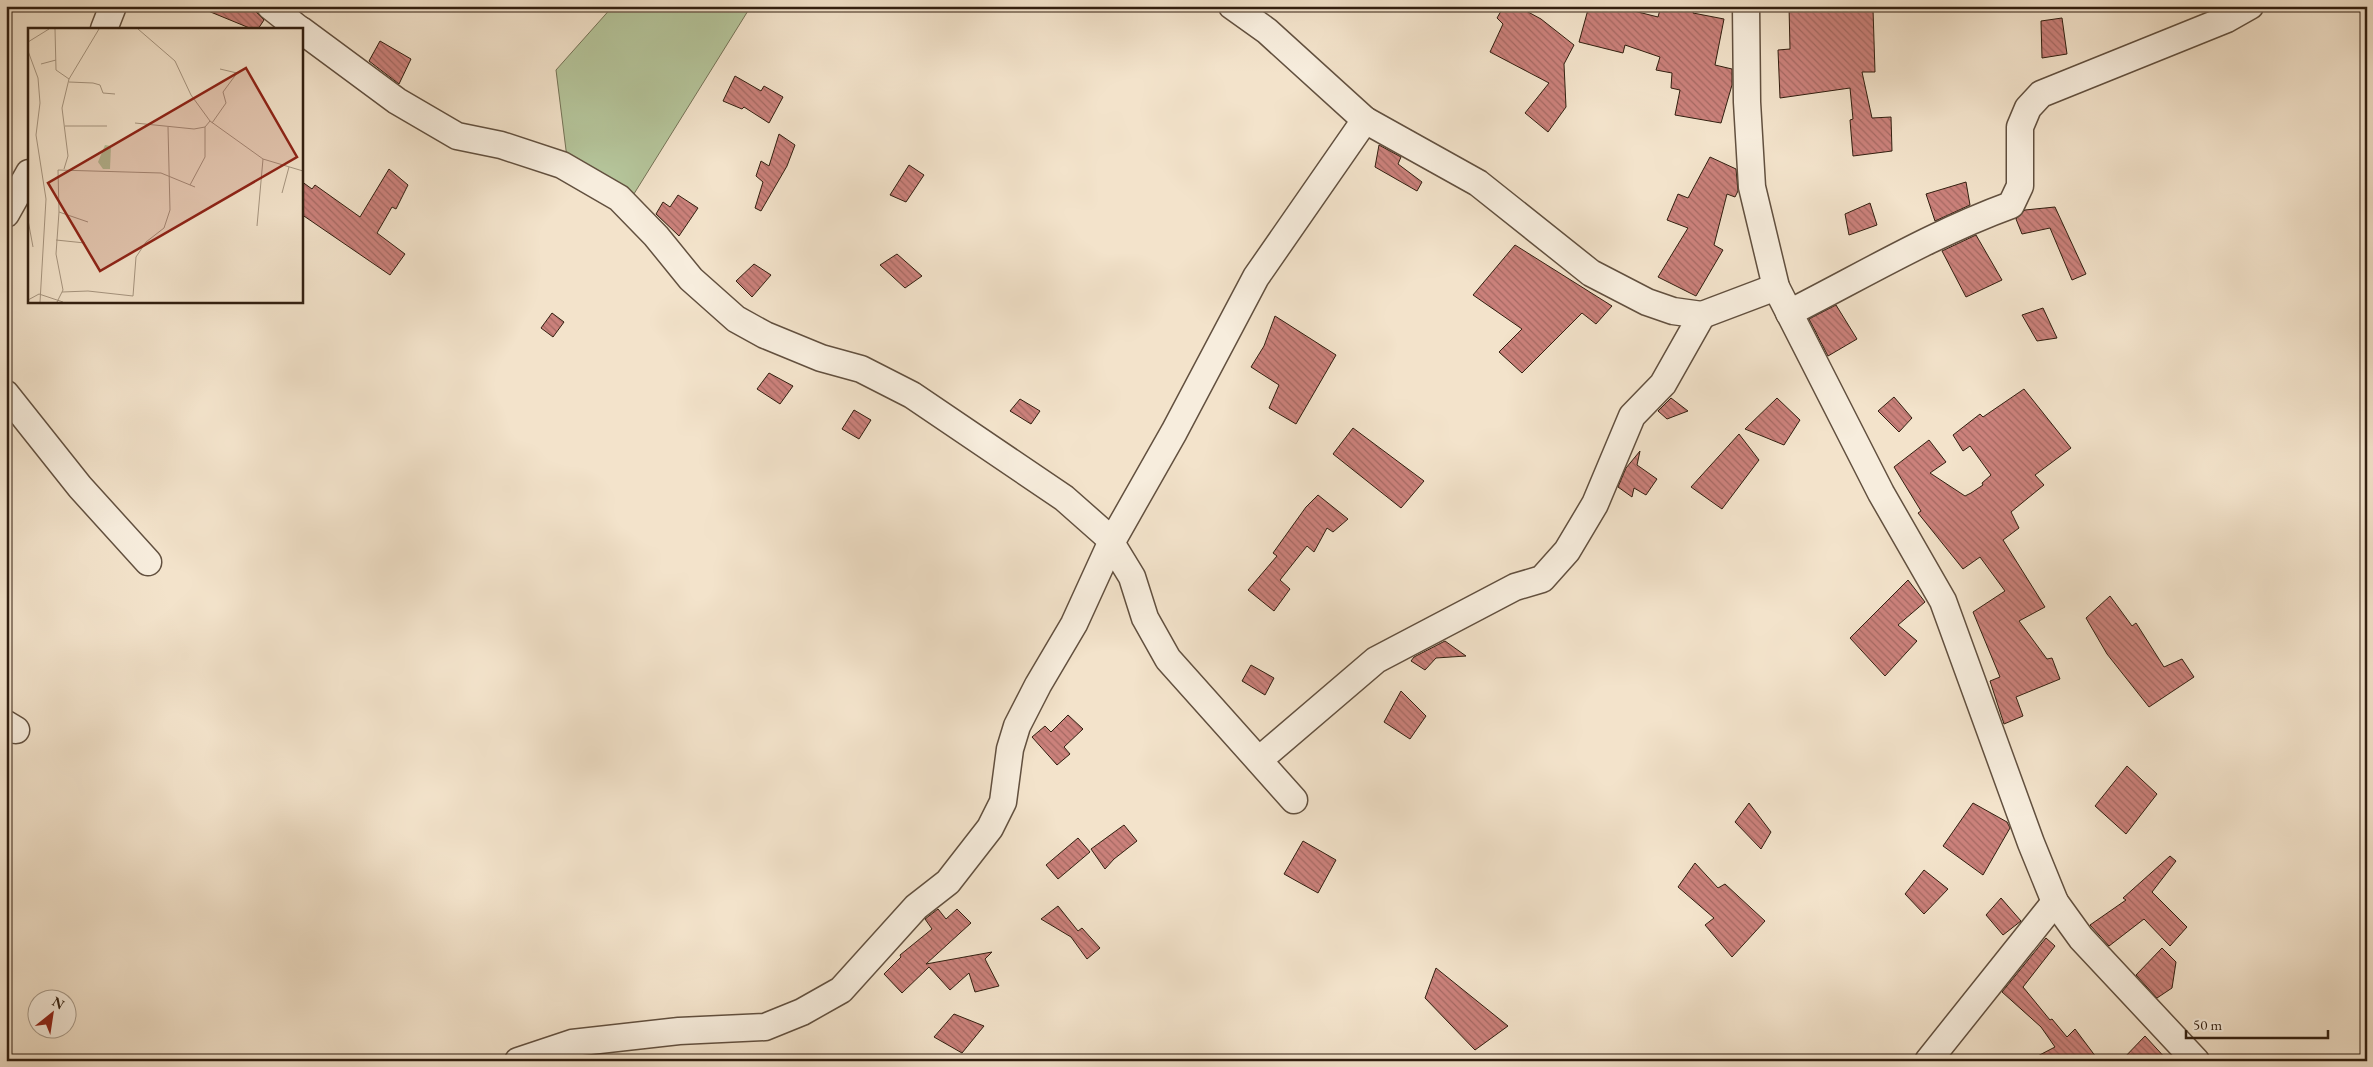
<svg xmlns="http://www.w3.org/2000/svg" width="2373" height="1067" font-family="'EB Garamond',serif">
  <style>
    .green { fill: #b5c59b; stroke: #747256 }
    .building { fill: url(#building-back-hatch); stroke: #321f10 }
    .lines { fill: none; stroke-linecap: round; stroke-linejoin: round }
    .minor-casing { stroke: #62503f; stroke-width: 29 }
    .minor { stroke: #f7eddd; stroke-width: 26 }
    .inset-road { fill: none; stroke: #a69580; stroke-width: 1 }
    .view { fill: #8f2418; fill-opacity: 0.15; stroke: #8f2418; stroke-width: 2.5 }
    .inset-edge { fill: none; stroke: #321f10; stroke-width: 2.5 }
  </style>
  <defs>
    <pattern id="building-back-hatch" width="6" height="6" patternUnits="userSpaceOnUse" patternTransform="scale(1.25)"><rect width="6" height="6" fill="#cb817b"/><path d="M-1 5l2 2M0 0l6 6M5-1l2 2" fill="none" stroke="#a56963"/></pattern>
  </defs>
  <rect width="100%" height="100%" fill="#f3e3cb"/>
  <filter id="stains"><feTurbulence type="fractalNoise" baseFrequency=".004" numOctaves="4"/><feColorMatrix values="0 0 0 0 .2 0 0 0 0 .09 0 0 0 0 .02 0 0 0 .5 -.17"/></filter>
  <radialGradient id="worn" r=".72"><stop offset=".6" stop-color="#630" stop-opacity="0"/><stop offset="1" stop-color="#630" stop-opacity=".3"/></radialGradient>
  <path class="green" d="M613 6H665L671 9 673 6H751L632 197 567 158 556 70Z"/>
  <g class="building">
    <path d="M196 6H255L256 12 264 20 258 29H252Z"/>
    <path d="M1504 6H1517L1541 19 1574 45 1564 64 1566 107 1548 132 1525 113 1549 83 1490 52 1503 24 1497 18Z"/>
    <path d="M1589 6H1614L1658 17 1661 6H1675L1694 9 1693 13 1724 19 1715 65 1732 69V85L1721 123 1675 115 1680 90 1671 88 1672 73 1656 70 1660 57 1625 45 1623 53 1579 42Z"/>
    <path d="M1789 6 1873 9 1875 72H1862L1872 118 1891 117 1892 151 1853 156 1850 120 1853 119 1850 88 1780 98 1778 50 1790 49Z"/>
    <path d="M2062 18 2067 54 2042 58 2041 21Z"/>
    <path d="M380 41 411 59 399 84 369 61Z"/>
    <path d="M735 76 761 91 764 86 783 97 769 123 744 107 742 109 723 101Z"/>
    <path d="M779 134 795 145 787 166 761 211 755 208 763 182 756 176 761 161 769 166Z"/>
    <path d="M1379 145 1401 157 1398 164 1422 182 1417 191 1375 167Z"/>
    <path d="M1710 157 1736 169 1738 191 1735 197 1727 194 1714 245 1723 250 1696 296 1658 277 1688 228 1667 220 1678 194 1688 198Z"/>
    <path d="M909 165 924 175 906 202 890 195Z"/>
    <path d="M389 169 408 185 396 209 392 207 377 233 405 254 390 275 301 214V181L312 189 315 185 360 217Z"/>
    <path d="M1966 182 1970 205 1935 221 1926 194Z"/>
    <path d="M678 195 698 208 679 236 656 214 663 202 670 207Z"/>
    <path d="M1870 203 1877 225 1849 235 1845 214Z"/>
    <path d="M2055 207 2086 274 2072 280 2050 228 2022 234 2016 219 2025 210Z"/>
    <path d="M1976 235 2002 280 1966 297 1942 251Z"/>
    <path d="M1515 245 1612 306 1596 324 1582 313 1522 373 1499 352 1522 329 1473 295Z"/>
    <path d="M897 254 922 276 905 288 880 265Z"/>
    <path d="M754 264 771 275 752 297 736 281Z"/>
    <path d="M1836 305 1857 339 1828 356 1809 319Z"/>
    <path d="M2043 308 2057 338 2037 341 2022 315Z"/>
    <path d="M552 313 564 322 553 337 541 328Z"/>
    <path d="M1275 316 1336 355 1296 424 1269 408 1279 385 1251 367 1264 346Z"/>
    <path d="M769 373 793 386 780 404 757 389Z"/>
    <path d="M2024 389 2071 448 2035 475 2044 485 2011 512 2019 528 2003 540 2045 607 2019 621 2047 659 2052 658 2060 679 2016 697 2023 716 2004 724 1990 681 2000 677 1973 612 2005 591 1980 557 1963 569 1918 513 1921 511 1894 467 1929 440 1946 462 1930 473 1965 496 1971 493 1983 485 1982 483 1991 475 1970 446 1963 451 1953 435 1980 414 1983 417Z"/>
    <path d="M1894 397 1912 418 1899 432 1878 411Z"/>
    <path d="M1671 398 1688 411 1667 419 1658 411Z"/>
    <path d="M1777 398 1800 420 1784 445 1745 429Z"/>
    <path d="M1020 399 1040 411 1031 424 1010 411Z"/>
    <path d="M854 410 871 420 859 439 842 429Z"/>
    <path d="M1353 428 1424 481 1401 508 1333 454Z"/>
    <path d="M1739 434 1759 460 1722 509 1691 487Z"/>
    <path d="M1640 451 1637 465 1657 479 1646 495 1634 488 1632 497 1618 487 1626 468Z"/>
    <path d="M1318 495 1348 519 1333 532 1327 528 1314 552 1307 546 1280 580 1290 589 1274 611 1248 590 1277 556 1273 553 1306 507Z"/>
    <path d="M1908 580 1925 602 1898 625 1917 641 1885 676 1850 638Z"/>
    <path d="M2110 596 2132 626 2136 623 2164 667 2182 659 2194 677 2149 707 2107 654 2086 618Z"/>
    <path d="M1445 641 1466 656 1436 658 1425 670 1411 661 1414 657Z"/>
    <path d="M1251 665 1274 678 1265 695 1242 681Z"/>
    <path d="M1401 691 1426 716 1410 739 1384 722Z"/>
    <path d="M1068 715 1083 729 1064 747 1070 754 1057 765 1032 737 1045 726 1051 732Z"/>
    <path d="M2127 766 2157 794 2126 834 2095 806Z"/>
    <path d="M1749 803 1771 832 1761 849 1735 822Z"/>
    <path d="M1973 803 2007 822 2010 828 1983 875 1943 846Z"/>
    <path d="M1124 825 1137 841 1114 859 1105 869 1091 849Z"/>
    <path d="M1078 838 1090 852 1058 879 1046 865Z"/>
    <path d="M1303 841 1336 860 1318 893 1284 874Z"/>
    <path d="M2170 856 2176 861 2152 892 2187 927 2170 946 2144 919 2109 946 2090 925 2126 900 2123 898Z"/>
    <path d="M1695 863 1718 888 1725 884 1765 921 1732 957 1705 925 1714 918 1678 887Z"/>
    <path d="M1924 870 1948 889 1924 914 1905 894Z"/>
    <path d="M2001 898 2021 921 2003 935 1986 915Z"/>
    <path d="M1058 906 1078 931 1082 928 1100 948 1087 959 1071 937 1041 919Z"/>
    <path d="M938 909 946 919 957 909 971 923 926 964 992 952 985 959 999 986 975 992 969 973 950 990 929 967 902 993 884 974 901 957 900 955 932 929 925 919Z"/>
    <path d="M2046 938 2055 946 2023 987 2050 1020 2052 1019 2067 1037 2075 1029 2099 1061H2028L2055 1047 2041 1027 2002 992Z"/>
    <path d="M2162 948 2176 962 2172 988 2157 998 2136 975Z"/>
    <path d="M1436 968 1508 1026 1475 1050 1425 998Z"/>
    <path d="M954 1014 984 1026 962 1053 934 1037Z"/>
    <path d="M2145 1036 2168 1061H2121Z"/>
  </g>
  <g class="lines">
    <defs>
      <g id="minor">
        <path d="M270 6 299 29"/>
        <path d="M1232 6 1267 31 1365 120 1478 183 1591 273 1647 302 1673 311 1702 315 1776 287"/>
        <path d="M1746 6 1747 102 1752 187 1776 287 1881 493 1943 601 2031 843 2055 902 2081 938 2196 1061"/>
        <path d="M104 29 113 6"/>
        <path d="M301 30 397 101 457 136 501 145 562 165 619 198 656 236 691 279 736 319 765 335 821 358 861 369 912 395 1064 498 1107 536 1132 577 1145 618 1168 659 1294 800"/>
        <path d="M6 214 29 173"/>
        <path d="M1789 313C1862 276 1934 233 2011 205L2020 186V127L2028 108 2041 94 2227 19 2250 6"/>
        <path d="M6 394 80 487 148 562"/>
        <path d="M6 724 16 730"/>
        <path d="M1259 760 1376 660 1515 587 1542 579 1567 551 1595 504 1632 416 1663 384 1702 315"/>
        <path d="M518 1061 572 1043 679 1031 765 1027 802 1012 841 990 916 907 948 882 990 828 1003 802 1010 749 1017 726 1038 685 1074 624 1111 543 1174 432 1256 277 1365 120"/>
        <path d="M1928 1061 2055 902"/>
      </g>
    </defs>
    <use href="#minor" class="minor-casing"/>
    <use href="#minor" class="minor"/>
  </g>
  <g transform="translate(28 28)">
    <rect width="275" height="275" fill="#f3e3cb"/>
    <path d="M77 117 83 118 82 141H75L70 134Z" fill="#b5c59b"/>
    <path class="inset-road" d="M27 1 28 42 41 51 34 80 40 128 36 141M110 1 147 33 163 67 182 93 235 131 275 143M0 14 21 1M0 23 10 50 12 75 8 107 18 171 12 274M13 36 28 32M41 51 71 1M41 54 65 55 72 57 75 65 87 66M107 95 166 101 177 99 182 93M184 95 198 75 195 64 209 45 192 41M37 98H79M162 157 177 129V99M254 165 261 139M31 184 60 194M0 192 5 219M229 198 235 131M28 212 57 215M34 264 60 263 105 268 108 229 118 214 136 200 142 182 140 99M0 272 11 266 35 274M29 274 35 262 28 226 31 184 30 142 133 145 167 159"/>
    <path class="view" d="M218 40 269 129 72 243 20 155Z"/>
    <rect width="275" height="275" class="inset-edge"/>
  </g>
  <rect width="2373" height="1067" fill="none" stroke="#f3e3cb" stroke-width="25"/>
  <rect x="8" y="8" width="2358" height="1052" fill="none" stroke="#321f10" stroke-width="2.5"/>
  <rect x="12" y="12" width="2348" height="1042" fill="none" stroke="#321f10"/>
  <g transform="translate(52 1014) rotate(30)"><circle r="24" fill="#f7eddd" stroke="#a89b8b"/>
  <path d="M0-4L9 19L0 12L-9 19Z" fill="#8f2418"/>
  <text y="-8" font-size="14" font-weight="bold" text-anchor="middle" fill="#321f10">N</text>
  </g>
  <path d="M2186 1030v8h142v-8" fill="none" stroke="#321f10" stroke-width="2.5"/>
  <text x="2193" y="1030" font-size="15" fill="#321f10" stroke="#f7eddd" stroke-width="4" paint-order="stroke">50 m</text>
  <rect width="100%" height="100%" filter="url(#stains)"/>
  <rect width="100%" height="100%" fill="url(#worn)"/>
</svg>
